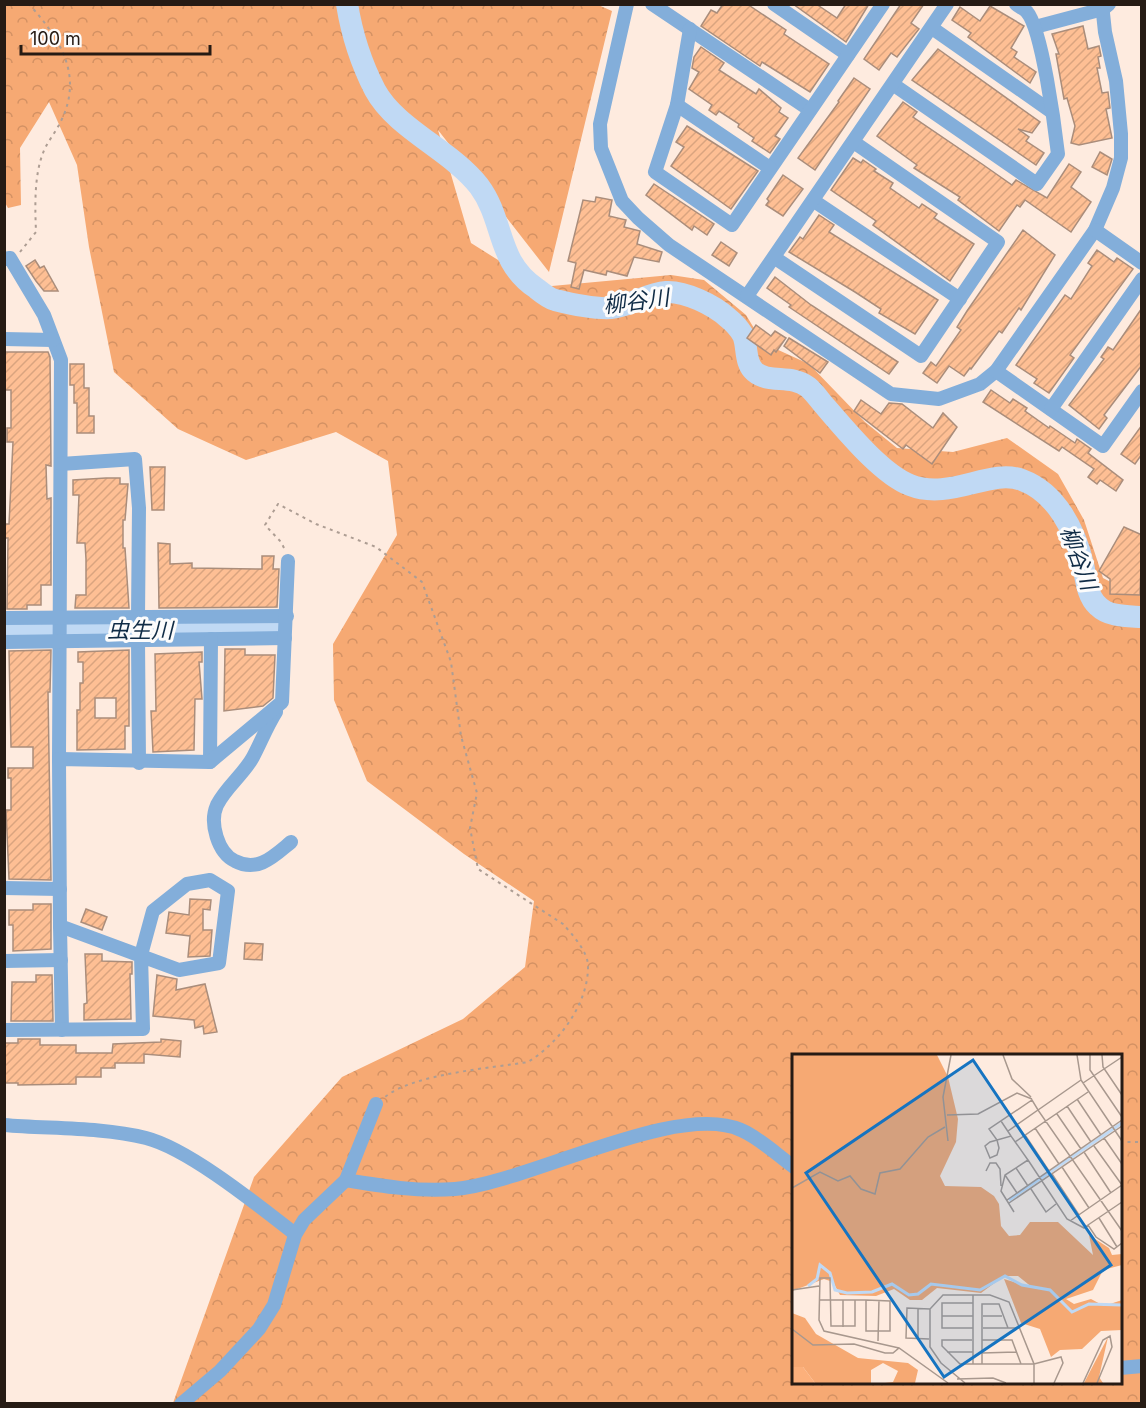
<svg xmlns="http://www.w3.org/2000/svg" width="1146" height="1408" font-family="Inter,'Noto Sans JP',sans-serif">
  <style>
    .forest { fill: url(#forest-crowns); fill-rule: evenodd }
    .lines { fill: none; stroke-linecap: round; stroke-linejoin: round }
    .river { stroke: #c0d9f4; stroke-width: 22 }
    .building { fill: url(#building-hatch); stroke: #aa8d7b; stroke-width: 1.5; fill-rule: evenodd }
    .path { stroke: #ad9d93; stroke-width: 2; stroke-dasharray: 3 4.5; stroke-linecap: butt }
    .minor { stroke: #83aeda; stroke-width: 14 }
    .labels { text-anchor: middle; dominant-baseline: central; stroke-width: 6; stroke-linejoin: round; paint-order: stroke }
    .water-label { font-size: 22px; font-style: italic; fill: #102c46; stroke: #fcfcfc }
    .inset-river { fill: none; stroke: #c0d9f4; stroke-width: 3 }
    .inset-road { fill: none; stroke: #a8988e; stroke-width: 1.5 }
    .view { fill: #1674c1; fill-opacity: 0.15; stroke: #1674c1; stroke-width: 3 }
    .inset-edge { fill: none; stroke: #261b14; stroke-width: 3 }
  </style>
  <defs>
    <pattern id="forest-crowns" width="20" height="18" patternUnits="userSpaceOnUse" patternTransform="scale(1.5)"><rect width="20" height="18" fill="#f6a973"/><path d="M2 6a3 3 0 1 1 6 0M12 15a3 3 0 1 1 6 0" fill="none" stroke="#d39163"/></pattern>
    <pattern id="building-hatch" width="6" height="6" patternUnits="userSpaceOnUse" patternTransform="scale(1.5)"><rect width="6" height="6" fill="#febf94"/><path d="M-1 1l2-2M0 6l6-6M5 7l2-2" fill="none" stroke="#daa47f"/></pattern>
  </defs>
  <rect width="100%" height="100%" fill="#feebdf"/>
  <path class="forest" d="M596 4 612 11 549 272 438 130 471 243 541 287 671 275 704 280 746 315 763 343 809 364 865 422 897 448 953 452 1007 438 1058 474 1084 520 1103 578 1130 592 1141 593V1403H173L254 1177 342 1077 463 1019 525 967 534 901 464 854 367 781 334 700 333 644 397 535 388 461 336 432 246 460 178 429 114 372 89 247 77 165 49 102 20 148 21 205 8 208 4 201V5ZM794 1056H1120V1382H794Z"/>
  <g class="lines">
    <g class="river">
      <path d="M347 4C352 35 361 63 375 90 396 129 451 150 479 186 505 221 496 261 536 288 541 292 548 298 555 300 571 304 595 309 611 308 630 306 648 293 666 292 685 291 714 305 728 318 733 322 740 330 743 335 748 346 744 363 755 372 769 384 791 374 808 387 814 392 818 398 823 404 844 428 881 474 910 485 950 501 990 468 1022 480 1057 493 1075 531 1083 564 1086 579 1087 596 1098 606 1109 617 1127 616 1142 617"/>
      <path d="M4 631 275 629"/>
    </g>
  </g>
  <g class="building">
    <path d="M723 4H747L786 30 784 34 829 64 810 92 762 62 760 66 701 26 711 10 717 13Z"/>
    <path d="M793 4H816L837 18 846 4H869L846 42Z"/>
    <path d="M901 4H924L911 23 919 29 897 57 891 53 879 70 864 59Z"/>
    <path d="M990 6 1024 26 1011 48 1017 52 1014 57 1036 72 1030 83 968 37 971 33 952 20 960 7 980 21Z"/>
    <path d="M1083 26 1088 49 1099 46 1101 56 1098 57 1100 68H1097L1102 93 1108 92 1110 108 1106 109 1112 138 1079 145 1071 143 1075 126 1067 98 1064 99 1056 54H1059L1052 34Z"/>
    <path d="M701 47 724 63 719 70 756 94 759 89 781 108 779 112 788 118 775 136 780 139 770 153 752 141 754 138 738 127 739 124 719 111 716 115 709 110 712 105 689 89 699 72 692 68 694 57Z"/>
    <path d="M938 49 1040 122 1032 133 1018 129 1029 137 1026 141 1044 153 1036 165 912 80Z"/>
    <path d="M854 78 870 89 815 170 798 158 839 102 838 101Z"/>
    <path d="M903 102 917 112 913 117 982 164 1012 185 1016 180 1047 198 1069 164 1081 172 1071 187 1091 202 1071 232 1025 200 1020 207 1017 205 999 231 958 200 960 197 914 168 917 165 877 136Z"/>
    <path d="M687 126 758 171 731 209 671 166 684 147 676 142Z"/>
    <path d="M1100 152 1112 159 1107 175 1092 167Z"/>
    <path d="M853 158 861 163 863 160 876 169 874 171 893 183 890 188 919 208 922 204 937 214 934 218 974 244 950 281 873 225 876 221 831 190Z"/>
    <path d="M783 175 803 189 783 216 766 205 769 201 767 199Z"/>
    <path d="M654 184 714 224 707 235 694 226 692 230 646 195Z"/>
    <path d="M596 197 612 200 609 216 626 220 624 227 640 231 637 244 662 252 659 262 634 257 627 276 607 271 606 275 584 270 579 289 571 287 576 263 568 261 583 200 595 202Z"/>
    <path d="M819 215 834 225 829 232 938 300 915 334 879 313 881 309 855 292 789 252 800 237 803 239Z"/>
    <path d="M1023 230 1055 255 1021 310 1019 308 1002 333 999 331 971 369 970 368 964 376 949 366 937 383 923 373 931 362 936 366 961 330 957 327 967 311Z"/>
    <path d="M721 242 737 253 729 266 712 255Z"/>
    <path d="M1097 250 1114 262 1117 258 1133 269 1070 355 1074 358 1049 393 1034 383 1037 379 1016 365 1065 295 1071 299 1092 266 1088 263Z"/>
    <path d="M35 260 40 268 44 266 58 291H44L36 281 26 266Z"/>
    <path d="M775 277 811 305 898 362 889 374 789 307 791 305 767 288Z"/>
    <path d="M1142 308V365L1104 415 1107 418 1099 429 1069 405 1104 359 1101 357 1108 347 1113 350Z"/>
    <path d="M756 325 771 336 775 331 786 338 776 352 774 350 771 355 747 338Z"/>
    <path d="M789 338 828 362 820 373 784 346Z"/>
    <path d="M4 352H48L50 357 51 466 46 465 47 499 51 498V585H41V605H27V609H7L8 538H5V524H9L13 442H7V428H11V390H4Z"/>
    <path d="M70 364H84V388H89V416H94V433H77V403H74V385H70Z"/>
    <path d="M991 390 1010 403 1013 399 1027 408 1025 411 1049 428 1050 426 1075 443 1077 439 1091 449 1088 453 1123 480 1116 491 1100 480 1097 484 1088 477 1094 469 1062 447 1059 451 983 402Z"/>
    <path d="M861 400 881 414 889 403 902 404 933 428 943 413 957 427 932 464 906 445 903 449 854 411Z"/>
    <path d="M1142 425V454L1135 464 1121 454Z"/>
    <path d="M150 467H165L164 510H152Z"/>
    <path d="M106 478H120V484H128L125 520H123V548H125L129 608H75L76 595H86V559L85 543H77L79 495H73V480Z"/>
    <path d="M1124 527 1142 535 1140 595 1110 594V579L1099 571Z"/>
    <path d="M158 543 170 544V564L192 563V568L262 569V556H274L273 569H279L277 607 159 608Z"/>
    <path d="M225 649H245V655H275L273 698 263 706 224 711Z"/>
    <path d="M51 650 50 692H48L51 880 9 879 6 810H11V778H8V768H33V747H11L9 651Z"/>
    <path d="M129 650V726H125V749L77 750V710H80V683H83V662H78V652ZM95 698H116V718H95Z"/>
    <path d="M202 652V662H199L202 699H195L194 750 153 752 151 711H156L155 654Z"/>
    <path d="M190 899 211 900 210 910 203 909V930H212L210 956 188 957 190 936 166 933 169 912 189 915Z"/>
    <path d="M33 904H51V949L13 951V925H9V910H33Z"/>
    <path d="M86 909 107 917 102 930 81 922Z"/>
    <path d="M245 943 263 944 262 960 244 959Z"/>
    <path d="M85 954H102V961L132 962V974H130L131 1019 84 1020V1004L87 1003Z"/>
    <path d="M36 975H52L53 1021H11L12 982H36Z"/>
    <path d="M157 975 177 979 176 990 205 984 217 1032 204 1034 203 1026 195 1028 194 1020 153 1016Z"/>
    <path d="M18 1039H40V1045H76V1053H112L113 1044 161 1042V1039L181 1041 180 1057 144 1054V1063H115V1068H101V1077H76V1084L18 1085V1083H4V1043H18Z"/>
  </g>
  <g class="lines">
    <g class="path">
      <path d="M20 252 36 232C35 207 34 176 43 153 47 142 56 132 61 121 84 74 59 38 29 4"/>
      <path d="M284 548 281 542 265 525 278 504 316 524 376 547 422 582 451 662 461 736 477 793 470 828 478 869 563 924C572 934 589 953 588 967 588 1004 559 1043 528 1062 491 1068 413 1074 385 1097"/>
      <path d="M1120 1142H1142"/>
    </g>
    <g class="minor">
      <path d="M627 4 600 124 601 148 622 201 638 218 669 245 891 394 939 399 980 384 996 371 1095 230 1113 188 1121 158V134L1116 81 1105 32 1102 4"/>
      <path d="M652 4 810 110"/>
      <path d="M774 4 848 55"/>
      <path d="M1035 27 1103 9 1109 4"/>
      <path d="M932 28 1052 112"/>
      <path d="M690 29 677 105 655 172 732 225 883 4"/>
      <path d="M894 85 1037 184 1058 154C1055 128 1042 29 1027 12 1025 9 1019 7 1016 4"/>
      <path d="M677 105 770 168"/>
      <path d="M814 201 960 299"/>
      <path d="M1095 230 1142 263"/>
      <path d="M775 258 921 356 998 242 855 143"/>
      <path d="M4 259 10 258 44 315 61 360 59 759"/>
      <path d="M747 296 947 4"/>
      <path d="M4 339 53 340"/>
      <path d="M996 371 1103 446 1142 391"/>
      <path d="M1051 409 1142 279"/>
      <path d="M61 464 135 459 139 508 138 617"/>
      <path d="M4 618 287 616"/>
      <path d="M138 640 139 763"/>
      <path d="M4 642 285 638"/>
      <path d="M276 712C267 726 261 742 253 757 244 774 226 787 217 805 209 823 218 853 235 861 258 873 274 856 291 842"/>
      <path d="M210 762 211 639"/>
      <path d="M4 888 60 889"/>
      <path d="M60 926 62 1030"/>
      <path d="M4 961 61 960"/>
      <path d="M4 1030 143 1029 141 955 153 911 187 884 210 880 228 891 219 963 179 970 60 926 59 759 210 762 282 702 288 561"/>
      <path d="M4 1125C50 1129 101 1127 146 1138 189 1149 259 1206 295 1234"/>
      <path d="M346 1180C381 1186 418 1192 455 1189 527 1183 677 1101 741 1130 760 1138 777 1155 794 1167"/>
      <path d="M1120 1368 1142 1366"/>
      <path d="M181 1404 220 1371 259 1329 274 1305 295 1235 304 1220 346 1180 376 1104"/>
    </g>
  </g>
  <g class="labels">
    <g class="water-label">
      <text transform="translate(636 301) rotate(-7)">柳谷川</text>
      <text transform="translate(1079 558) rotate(70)">柳谷川</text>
      <text x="140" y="630">虫生川</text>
    </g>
  </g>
  <g transform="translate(792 1054)">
    <rect width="330" height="330" fill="#feebdf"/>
    <path d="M0 1H145L156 23 166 65 164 88 148 122 153 132 189 133 202 142 207 150 209 172 217 182 228 181 238 168H266L301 201 297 181 317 194 320 201 330 200V211L311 216 301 236 274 245 282 250 299 245 312 252 330 246V276L309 277 290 295 268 296 259 303 248 275 229 269 212 225 241 234 226 222H212L189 239 145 234 130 246H118L102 235 84 242 48 241 41 228 32 225 0 237ZM0 259 13 264 24 280 66 304 116 309 126 316 123 329H93L101 328 106 317 91 309 79 316V329H23L11 313H0ZM316 283 307 323 311 329H292Z" fill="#f6a973"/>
    <path d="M0 313H11L23 329H0Z" fill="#fcb07b"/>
    <path class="inset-river" d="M217 146 330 69M16 232 25 225 28 211 38 219 43 236 55 239 80 238 100 230 117 241 126 240 139 230 188 236 213 222 230 231 258 236 280 258 297 250 330 251"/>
    <path class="inset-road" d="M211 1 220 25 239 43M285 1 289 26 330 87M298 1V16L330 63M310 1 311 13 330 41M291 29 330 3M285 45 309 81M275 52 299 88M265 60 289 95M155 61 186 60 225 39 240 45M209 67 219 82M243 74 267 110M216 77 246 56 330 177M233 81 257 117M312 84 330 110M156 87 151 43 159 1M223 88 296 38M302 92 330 131M292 98 319 139M236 106 275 165 292 174 296 171 304 183 322 195 330 189M270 113 297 154M224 114 236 132M194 117 198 109H204L208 115 209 132M260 120 287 161M213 121 225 139M0 134 28 118 46 127 58 122 69 135 83 140 88 119 108 115 136 83 153 73M239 135 254 158 264 150M215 146 330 66M217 149 330 72M222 158 209 137 213 121 236 106 219 82 198 88 193 92 198 104 205 101 207 94 205 86 197 75 240 46 246 56 289 26M307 164 325 193M278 167 330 131M296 171 330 148M0 236 27 232M27 246H74L98 247V277H74V246M51 246V273M63 246V272H39L38 224H28L27 266 32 277 107 294M150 262H181M191 262H210M181 274H150V249H181M191 274H228M0 275 21 291 62 290 93 299H101L107 294 156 329M126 285V255M137 285 114 284 115 254 138 255M180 286H150V292L168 310H242L269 303 271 309 262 329M190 286H220L229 310M86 287 87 246M155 298H181M190 299 224 298M181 310V241M190 310V250H207L216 274M165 325 201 324 214 329M173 329 149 309 138 293V255L151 241H198L217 248 242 310V329M291 329 311 286 318 282 320 293 305 329"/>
    <path class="view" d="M181 6 319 211 152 323 14 119Z"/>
    <rect width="330" height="330" class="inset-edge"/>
  </g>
  <rect width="1146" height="1408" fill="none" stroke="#261b14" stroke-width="12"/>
  <path d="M21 45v9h189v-9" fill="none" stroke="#261b14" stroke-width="3"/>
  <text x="30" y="45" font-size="18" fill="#261b14" stroke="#fcfcfc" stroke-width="4.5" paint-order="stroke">100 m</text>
</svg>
